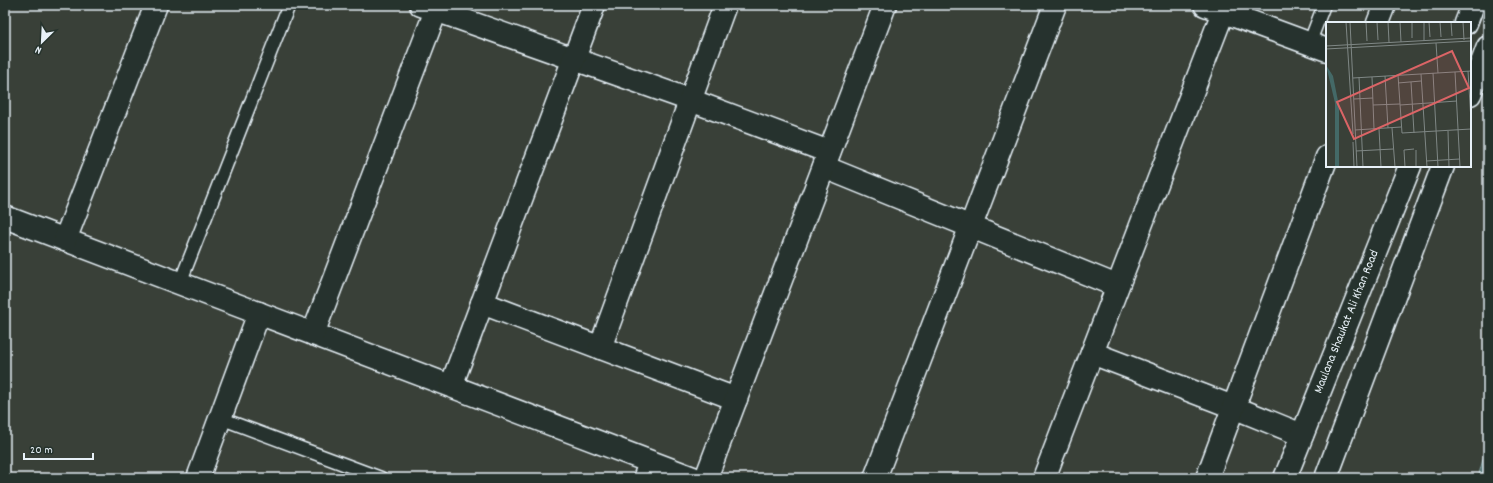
<svg xmlns="http://www.w3.org/2000/svg" width="1493" height="483" font-family="Dekko,sans-serif">
  <style>
    .water { fill: #446967; stroke: #869fa1 }
    .lines { fill: none; stroke-linecap: round; stroke-linejoin: round }
    .service-casing { stroke: #e8f1f8; stroke-width: 15 }
    .minor-casing { stroke: #e8f1f8; stroke-width: 25 }
    .secondary-casing { stroke: #e8f1f8; stroke-width: 25 }
    .service { stroke: #26332d; stroke-width: 12 }
    .minor { stroke: #26332d; stroke-width: 22 }
    .secondary { stroke: #26332d; stroke-width: 22 }
    .labels { text-anchor: middle; dominant-baseline: central; stroke-width: 4; stroke-linejoin: round; paint-order: stroke }
    .street-label { font-size: 13px; fill: #e8f1f8; stroke: #26332d }
    .inset-road { fill: none; stroke: #7f8785; stroke-width: 1 }
    .view { fill: #db6466; fill-opacity: 0.15; stroke: #db6466; stroke-width: 2 }
    .inset-edge { fill: none; stroke: #e8f1f8; stroke-width: 2 }
  </style>
  <rect width="100%" height="100%" fill="#394038"/>
  <filter id="ink" filterUnits="userSpaceOnUse"><feTurbulence type="fractalNoise" baseFrequency=".025" numOctaves="2"/><feDisplacementMap in="SourceGraphic" scale="8" xChannelSelector="R" yChannelSelector="G"/><feConvolveMatrix kernelMatrix="1 2 1 2 8 2 1 2 1" color-interpolation-filters="sRGB"/></filter>
  <g filter="url(#ink)">
    <path class="water" d="M1488 440V478H1478Z"/>
    <g class="lines">
      <defs>
        <g id="service">
          <path d="M1309 44 1324 5"/>
          <path d="M180 283 289 5"/>
          <path d="M220 418 381 478"/>
          <path d="M639 478 646 460"/>
        </g>
        <g id="minor">
          <path d="M421 5 690 100 829 152"/>
          <path d="M1205 5 1327 50"/>
          <path d="M1378 23 1385 5"/>
          <path d="M824 167 1117 286"/>
          <path d="M5 217 693 478"/>
          <path d="M65 240 156 5"/>
          <path d="M482 303 736 399"/>
          <path d="M313 334 438 5"/>
          <path d="M600 348 725 5"/>
          <path d="M1092 353 1233 407 1302 435"/>
          <path d="M451 386 594 5"/>
          <path d="M198 478 259 313"/>
          <path d="M706 478 885 5"/>
          <path d="M875 478 1055 5"/>
          <path d="M1044 478 1223 12"/>
          <path d="M1207 478 1327 157"/>
        </g>
        <g id="secondary">
          <path d="M1466 23 1473 5"/>
          <path d="M1470 94 1488 47"/>
          <path d="M1285 478 1410 166"/>
          <path d="M1326 478 1443 166"/>
        </g>
      </defs>
      <use href="#service" class="service-casing"/>
      <use href="#minor" class="minor-casing"/>
      <use href="#secondary" class="secondary-casing"/>
      <use href="#service" class="service"/>
      <use href="#minor" class="minor"/>
      <use href="#secondary" class="secondary"/>
    </g>
  </g>
  <g class="labels">
    <g class="street-label">
      <text transform="translate(1347 322) rotate(-68)">Maulana Shaukat Ali Khan Road</text>
    </g>
  </g>
  <g transform="translate(1326 22)">
    <rect width="145" height="145" fill="#394038"/>
    <path d="M0 43 7 54 13 84V145H9V81Z" fill="#446967"/>
    <path class="inset-road" d="M20 0 27 112M24 0 31 145M40 0 41 19M51 0 52 18M62 0 63 20M74 0 75 20M86 0V16M98 0V19M103 0 104 15M114 0 115 15M125 0 126 14M137 0 138 18M110 21 112 51M0 24 145 16M0 27 145 19M142 49 145 99M129 50 134 145M107 51 112 145M95 52 101 145M72 53 76 111 145 107M59 54 62 106M33 55 37 145M46 55 48 107M27 56 145 49M85 60 88 111M72 61 95 59M28 77 47 76M47 83 74 82M74 83 131 79M66 106 69 145M53 107 55 145M29 108 75 105M122 109 123 145M27 120 28 145M30 129 67 127M100 139 134 137M79 145 78 128 88 127M90 145V128"/>
    <path class="view" d="M126 29 143 66 28 117 11 80Z"/>
    <rect width="145" height="145" class="inset-edge"/>
  </g>
  <rect width="1493" height="483" fill="none" stroke="#26332d" stroke-width="20"/>
  <rect x="10" y="10" width="1473" height="463" fill="none" stroke="#e8f1f8" stroke-width="1.5" filter="url(#ink)"/>
  <g transform="translate(42 42) rotate(204)" stroke="#26332d" stroke-width="3" paint-order="stroke">
  <path d="M0-3L7 15L0 10L-7 15Z" fill="#e8f1f8"/>
  <text y="-6" font-size="11" font-weight="bold" text-anchor="middle" fill="#e8f1f8">N</text>
  </g>
  <path d="M24 453v6h69v-6" fill="none" stroke="#e8f1f8" stroke-width="2"/>
  <text x="30" y="453" font-size="12" fill="#e8f1f8" stroke="#26332d" stroke-width="3" paint-order="stroke">20 m</text>
</svg>
